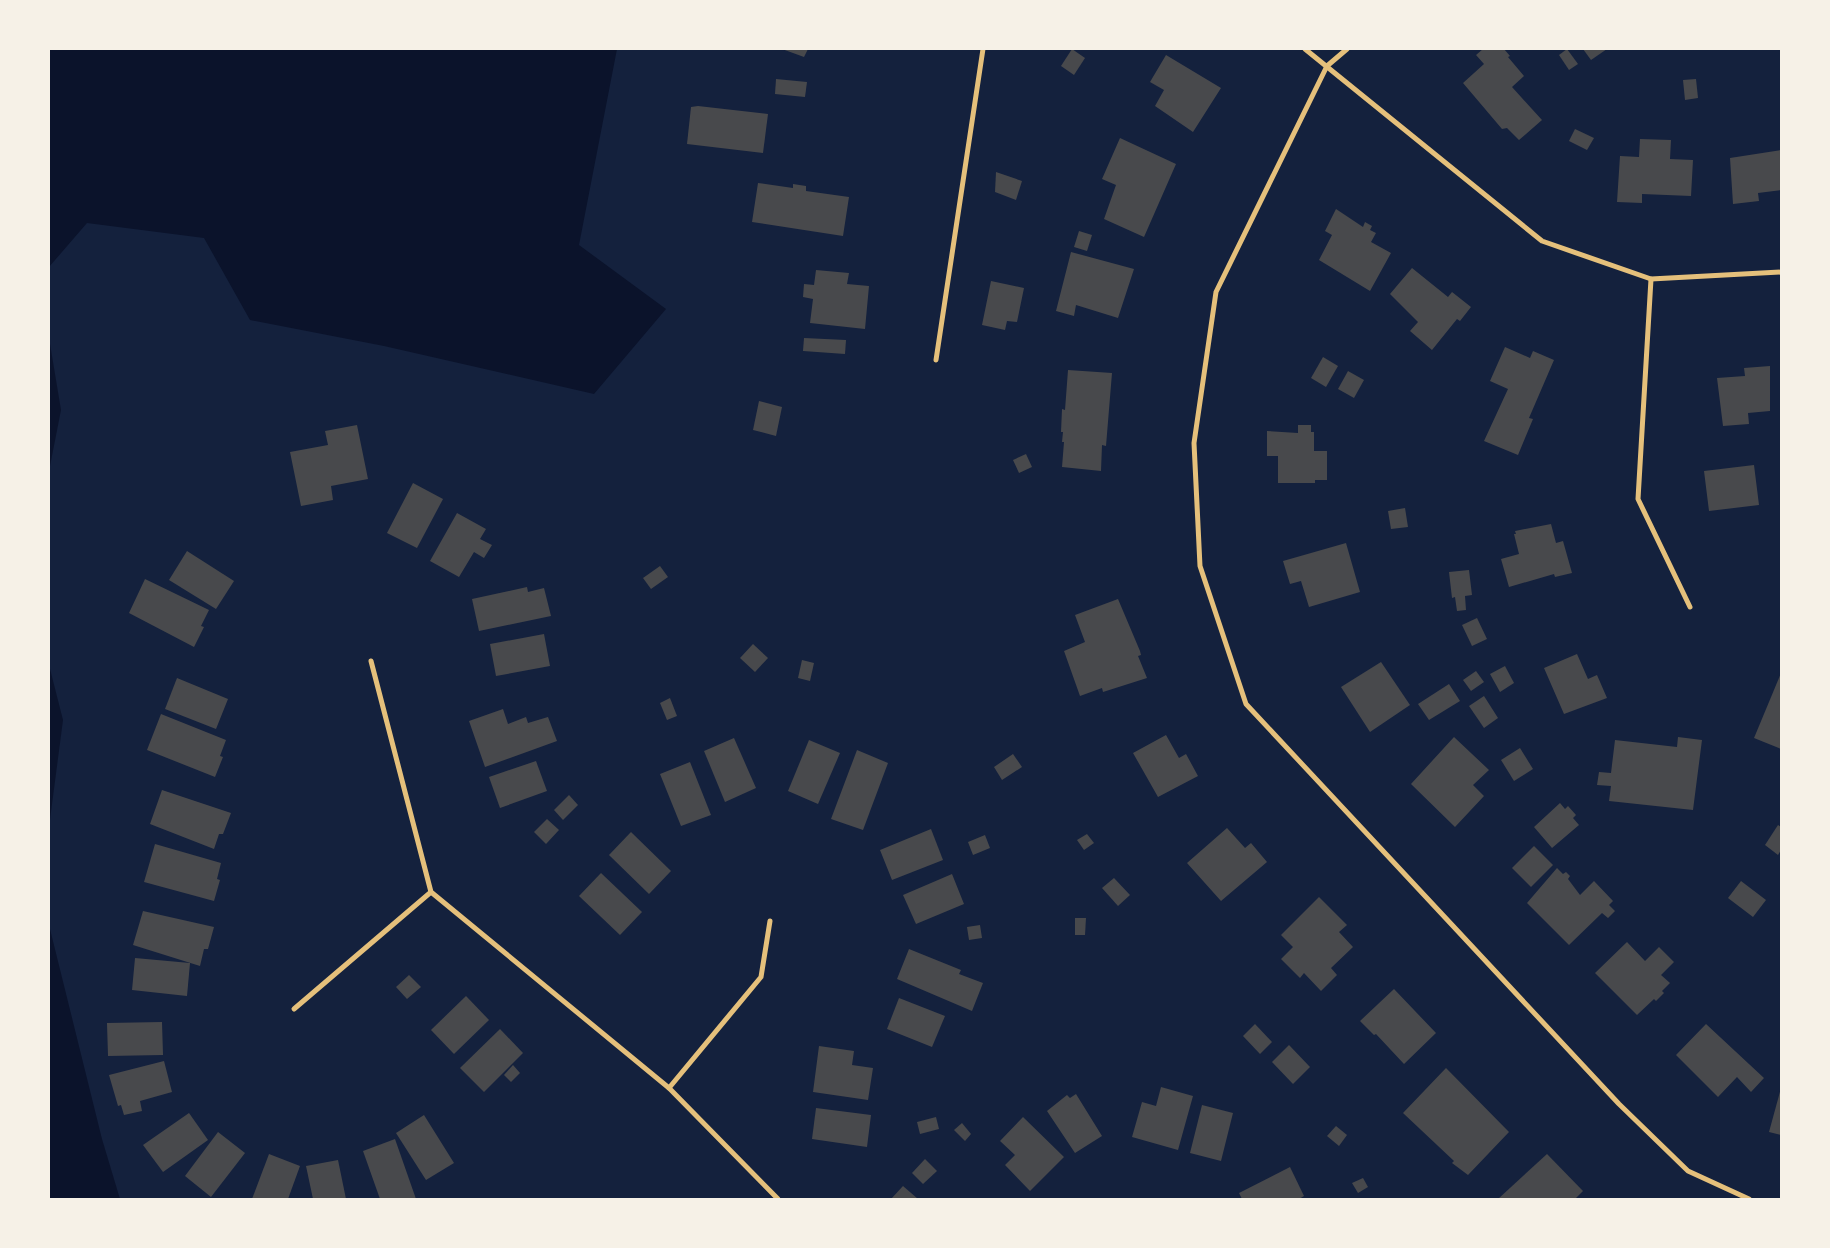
<svg xmlns="http://www.w3.org/2000/svg" width="1830" height="1248" font-family="Spectral,serif">
  <style>
    .water { fill: #0b132b }
    .building { fill: #48494c }
    .lines { fill: none; stroke-linecap: round; stroke-linejoin: round }
    .minor { stroke: #e5c07b; stroke-width: 5 }
  </style>
  <rect width="100%" height="100%" fill="#14213d"/>
  <g class="water">
    <path d="M49 49H617L579 245 666 309 594 394 384 346 250 320 204 238 87 223 49 267Z"/>
    <path d="M49 338 61 410 49 471Z"/>
    <path d="M49 665 63 720 49 827Z"/>
    <path d="M49 925 102 1139 120 1199H49Z"/>
  </g>
  <g class="building">
    <path d="M782 49H808L804 57Z"/>
    <path d="M1072 49 1085 58 1074 75 1061 66Z"/>
    <path d="M1483 49H1504L1510 56 1508 57 1524 76 1512 87 1542 120 1519 140 1507 128 1502 129 1463 83 1484 64 1476 55Z"/>
    <path d="M1567 49 1578 64 1569 70 1559 55Z"/>
    <path d="M1583 49H1607L1591 60Z"/>
    <path d="M1166 55 1221 88 1193 132 1155 106 1164 90 1150 82Z"/>
    <path d="M776 79 807 82 805 97 775 94Z"/>
    <path d="M1696 79 1698 98 1685 100 1683 80Z"/>
    <path d="M698 106 768 114 763 153 687 144 691 107Z"/>
    <path d="M1575 129 1594 138 1587 150 1569 141Z"/>
    <path d="M1120 138 1176 164 1144 237 1104 219 1116 185 1102 179Z"/>
    <path d="M1640 139 1671 140 1670 159 1693 160 1691 196 1642 194V203L1617 202 1620 156 1639 157Z"/>
    <path d="M1781 150V190L1758 193 1759 201 1733 204 1730 158Z"/>
    <path d="M996 172 1022 181 1016 200 995 192Z"/>
    <path d="M758 183 793 188V184L806 186V191L849 197 843 236 752 222Z"/>
    <path d="M1336 209 1363 227 1365 222 1372 226 1370 230 1376 233 1371 242 1391 253 1370 291 1319 260 1332 235 1325 231Z"/>
    <path d="M1079 231 1092 235 1087 251 1074 247Z"/>
    <path d="M1071 252 1134 269 1118 318 1076 305 1074 316 1056 311Z"/>
    <path d="M1412 268 1448 297 1452 292 1471 307 1460 321 1457 319 1432 350 1410 331 1418 322 1390 294Z"/>
    <path d="M816 270 849 273 847 284 869 286 865 329 810 323 813 299 803 297 804 284 814 285Z"/>
    <path d="M991 281 1024 288 1017 322 1007 321 1005 330 982 325Z"/>
    <path d="M804 338 846 340 845 354 803 351Z"/>
    <path d="M1505 347 1530 358 1533 351 1554 360 1529 418 1533 419 1518 455 1484 441 1508 389 1490 381Z"/>
    <path d="M1323 357 1338 366 1326 387 1311 378Z"/>
    <path d="M1770 366V411L1748 413 1749 424 1723 426 1717 378 1745 376 1744 368Z"/>
    <path d="M1068 370 1112 373 1106 446 1102 445 1101 471 1062 467 1064 442H1062L1063 432H1061L1062 409 1065 410Z"/>
    <path d="M1348 371 1364 380 1354 398 1338 389Z"/>
    <path d="M759 401 782 407 776 436 753 430Z"/>
    <path d="M357 425 368 479 331 486 333 500 301 506 290 452 328 445 325 431Z"/>
    <path d="M1298 425H1311V432H1314V451H1327V480H1315V483H1278V456H1267V431L1298 433Z"/>
    <path d="M1026 454 1032 467 1019 473 1013 460Z"/>
    <path d="M1754 465 1759 505 1709 511 1704 471Z"/>
    <path d="M413 483 443 499 417 548 387 533Z"/>
    <path d="M1405 508 1408 527 1391 529 1388 511Z"/>
    <path d="M457 513 486 529 480 539 492 545 484 558 474 552 459 577 430 561Z"/>
    <path d="M1551 524 1556 543 1563 541 1572 573 1555 577 1554 574 1509 587 1501 559 1519 554 1514 534H1516L1515 531Z"/>
    <path d="M1346 543 1360 592 1309 607 1301 581 1290 584 1283 561Z"/>
    <path d="M187 551 234 581 216 609 169 580Z"/>
    <path d="M660 566 668 577 651 589 643 578Z"/>
    <path d="M1469 570 1472 595 1465 596 1466 610 1457 611 1455 597 1452 598 1449 572Z"/>
    <path d="M145 579 209 610 201 626 204 627 194 647 129 613Z"/>
    <path d="M527 587 528 592 544 588 551 616 479 631 472 599Z"/>
    <path d="M1118 599 1140 651 1141 655 1138 656 1147 678 1103 692 1102 688 1080 696 1064 651 1085 642 1075 615Z"/>
    <path d="M1477 618 1487 639 1472 646 1462 625Z"/>
    <path d="M544 634 550 666 496 676 490 644Z"/>
    <path d="M753 644 768 658 755 672 740 658Z"/>
    <path d="M1577 654 1588 679 1597 675 1607 698 1564 714 1544 668Z"/>
    <path d="M802 660 814 663 810 681 798 678Z"/>
    <path d="M1381 662 1410 705 1370 732 1341 687Z"/>
    <path d="M1505 666 1514 683 1500 692 1490 674Z"/>
    <path d="M1476 671 1484 682 1471 691 1463 680Z"/>
    <path d="M1781 673V749L1754 738Z"/>
    <path d="M177 678 228 699 216 729 165 709Z"/>
    <path d="M1449 684 1460 701 1429 720 1418 704Z"/>
    <path d="M1484 696 1498 718 1484 728 1469 706Z"/>
    <path d="M670 698 677 716 667 720 660 703Z"/>
    <path d="M503 709 508 724 526 717 528 723 548 717 557 741 485 767 469 721Z"/>
    <path d="M161 714 226 740 220 756 223 757 215 777 147 750Z"/>
    <path d="M1166 735 1179 758 1186 754 1198 776 1158 797 1133 753Z"/>
    <path d="M1454 737 1489 770 1473 785 1484 796 1455 827 1411 784Z"/>
    <path d="M1678 737 1702 740 1693 810 1609 801 1611 786 1597 785 1599 772 1611 773 1615 740 1677 747Z"/>
    <path d="M734 738 756 788 725 802 704 751Z"/>
    <path d="M809 740 840 753 818 804 788 791Z"/>
    <path d="M1520 748 1533 769 1514 781 1501 760Z"/>
    <path d="M857 750 888 763 863 830 831 819Z"/>
    <path d="M1013 754 1022 767 1002 780 994 767Z"/>
    <path d="M536 761 547 791 500 808 489 777Z"/>
    <path d="M690 762 711 815 681 826 660 774Z"/>
    <path d="M162 790 231 813 223 834H219L214 849 150 824Z"/>
    <path d="M569 795 578 805 563 820 554 810Z"/>
    <path d="M1560 803 1565 809 1568 806 1576 815 1573 818 1579 825 1552 848 1534 827Z"/>
    <path d="M547 819 559 830 546 844 534 832Z"/>
    <path d="M1778 825 1781 827V850L1778 855 1765 845Z"/>
    <path d="M1227 828 1245 848 1251 843 1267 862 1221 901 1187 863Z"/>
    <path d="M931 829 943 860 892 880 880 850Z"/>
    <path d="M631 832 671 871 649 894 609 855Z"/>
    <path d="M1087 834 1094 843 1084 850 1077 840Z"/>
    <path d="M985 835 990 848 973 855 968 842Z"/>
    <path d="M155 844 221 863 217 879 220 880 214 901 144 882Z"/>
    <path d="M1534 846 1553 865 1531 887 1512 868Z"/>
    <path d="M1557 868 1563 874 1566 872 1570 876 1568 879 1580 895 1594 881 1613 901 1609 905 1615 911 1608 918 1602 913 1569 945 1527 903Z"/>
    <path d="M601 873 642 912 620 935 579 896Z"/>
    <path d="M952 874 964 904 916 924 903 895Z"/>
    <path d="M1114 878 1130 895 1118 906 1102 888Z"/>
    <path d="M1741 881 1766 900 1753 917 1728 898Z"/>
    <path d="M1319 897 1347 925 1339 932 1353 947 1331 968 1337 975 1321 991 1304 973 1300 978 1281 959 1293 947 1281 935Z"/>
    <path d="M143 911 214 927 208 949H204L200 966 133 945Z"/>
    <path d="M1075 918H1086L1085 935H1075Z"/>
    <path d="M980 925 982 938 969 940 967 927Z"/>
    <path d="M1627 942 1645 961 1659 947 1674 962 1661 975 1670 983 1662 991 1664 993 1656 1001 1654 999 1637 1015 1595 973Z"/>
    <path d="M909 949 961 970 959 974 983 983 972 1011 897 979Z"/>
    <path d="M135 958 190 963 187 996 132 990Z"/>
    <path d="M409 975 421 987 407 999 396 987Z"/>
    <path d="M1394 989 1436 1033 1404 1064 1376 1034 1374 1035 1360 1021Z"/>
    <path d="M466 996 489 1020 454 1054 431 1030Z"/>
    <path d="M899 998 945 1016 932 1047 887 1029Z"/>
    <path d="M162 1022 163 1055 108 1056 107 1023Z"/>
    <path d="M1255 1024 1272 1042 1260 1054 1243 1036Z"/>
    <path d="M1706 1024 1764 1078 1751 1092 1737 1077 1718 1097 1676 1055Z"/>
    <path d="M500 1029 523 1053 484 1092 460 1068Z"/>
    <path d="M1289 1045 1310 1067 1293 1084 1272 1062Z"/>
    <path d="M819 1046 854 1051 852 1065 873 1068 868 1100 813 1092Z"/>
    <path d="M164 1061 172 1092 140 1101 142 1111 124 1115 121 1105 118 1106 109 1075Z"/>
    <path d="M513 1065 520 1073 511 1082 504 1075Z"/>
    <path d="M1446 1068 1509 1132 1468 1175 1452 1163 1454 1161 1403 1113Z"/>
    <path d="M1161 1087 1193 1096 1178 1150 1132 1137 1142 1102 1156 1106Z"/>
    <path d="M1781 1088V1135L1769 1132Z"/>
    <path d="M1076 1094 1102 1136 1075 1153 1047 1111 1067 1095 1070 1098Z"/>
    <path d="M1202 1105 1233 1113 1221 1161 1190 1153Z"/>
    <path d="M816 1108 871 1115 867 1147 812 1139Z"/>
    <path d="M189 1113 208 1140 163 1172 143 1145Z"/>
    <path d="M424 1115 454 1163 426 1180 396 1133Z"/>
    <path d="M936 1117 939 1129 920 1134 917 1122Z"/>
    <path d="M1023 1117 1064 1157 1030 1191 1005 1165 1015 1155 1000 1141Z"/>
    <path d="M962 1123 971 1134 965 1141 954 1130Z"/>
    <path d="M1336 1126 1347 1135 1339 1146 1327 1136Z"/>
    <path d="M218 1132 245 1153 211 1197 185 1176Z"/>
    <path d="M395 1139 416 1199H380L363 1151Z"/>
    <path d="M269 1154 300 1166 288 1199H252Z"/>
    <path d="M1547 1154 1583 1191 1575 1199H1498Z"/>
    <path d="M925 1159 937 1171 923 1184 912 1173Z"/>
    <path d="M338 1160 346 1199H313L306 1166Z"/>
    <path d="M1290 1167 1304 1196 1299 1199H1242L1239 1193Z"/>
    <path d="M1363 1178 1368 1187 1358 1193 1352 1183Z"/>
    <path d="M903 1186 918 1199H891Z"/>
  </g>
  <g class="lines">
    <g class="minor">
      <path d="M1305 49 1542 241 1651 279 1781 272"/>
      <path d="M1347 49 1327 66 1216 292 1194 443 1200 566 1246 704 1619 1104 1688 1171 1749 1199"/>
      <path d="M1651 279 1638 499 1690 607"/>
      <path d="M936 360 983 49"/>
      <path d="M371 661 431 892 669 1088 778 1199"/>
      <path d="M294 1009 431 892"/>
      <path d="M669 1088 761 977 770 921"/>
    </g>
  </g>
  <rect width="1830" height="1248" fill="none" stroke="#f6f1e7" stroke-width="100"/>
</svg>
